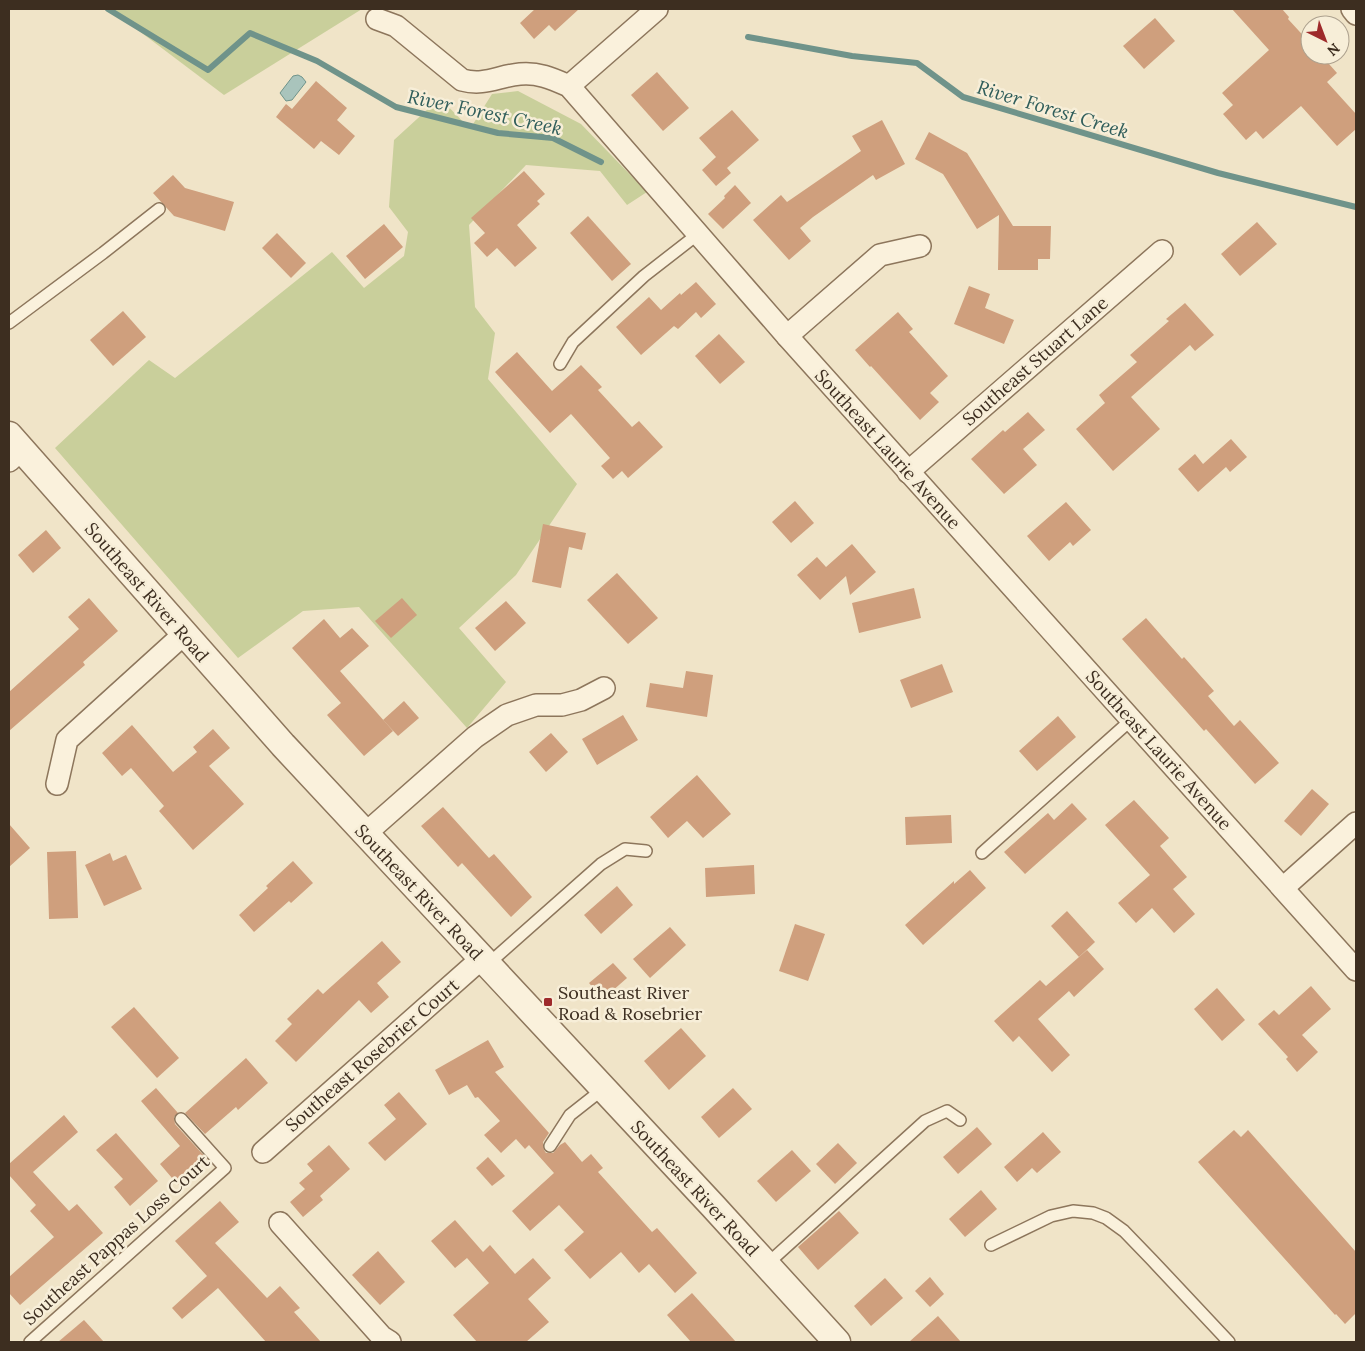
<svg xmlns="http://www.w3.org/2000/svg" width="1365" height="1351" font-family="Lora,serif">
  <style>
    .green { fill: #c9cf9b }
    .water { fill: #a9c4bc; stroke: #6f938a }
    .lines { fill: none; stroke-linecap: round; stroke-linejoin: round }
    .stream { stroke: #6f938a; stroke-width: 6 }
    .building { fill: #cf9f7d }
    .service-casing { stroke: #8d765c; stroke-width: 14 }
    .minor-casing { stroke: #8d765c; stroke-width: 24 }
    .tertiary-casing { stroke: #8d765c; stroke-width: 29 }
    .service { stroke: #faf1dc; stroke-width: 11 }
    .minor { stroke: #faf1dc; stroke-width: 21 }
    .tertiary { stroke: #faf1dc; stroke-width: 26 }
    .poi-dot { fill: #9e2a2b; stroke: #f7eed8; stroke-width: 2 }
    .labels { text-anchor: middle; dominant-baseline: central; stroke-width: 5; stroke-linejoin: round; paint-order: stroke }
    .street-label { font-size: 18px; fill: #3d2e20; stroke: #f7eed8 }
    .poi-label { font-size: 18px; fill: #3d2e20; stroke: #f7eed8; text-anchor: start }
    .water-label { font-size: 19px; font-style: italic; fill: #2f5d5a; stroke: #f7eed8 }
  </style>
  <rect width="100%" height="100%" fill="#f0e4c8"/>
  <g class="green">
    <path d="M110 9H362L224 95Z"/>
    <path d="M518 91 581 124 647 192 627 205 600 171 526 165 469 225 475 307 495 333 488 379 577 484 516 575 459 628 506 682 467 728 359 607 303 611 238 658 55 448 149 360 175 378 332 252 364 288 404 256 408 232 389 207 394 140 440 98 470 129 492 94Z"/>
  </g>
  <path class="water" d="M298 75 302 77 306 82 292 100 286 101 280 93 293 76Z"/>
  <g class="lines">
    <g class="stream">
      <path d="M108 9 208 70 250 33 317 61 396 107 498 133 553 138 601 162"/>
      <path d="M748 37 852 56 917 63 963 97 1218 173 1356 207"/>
    </g>
  </g>
  <g class="building">
    <path d="M535 9H579L555 31 549 25 534 39 520 23Z"/>
    <path d="M1232 9H1282L1289 17 1288 19 1310 43V55H1321L1337 73 1327 82 1356 114V129L1337 146 1301 106 1263 139 1256 131 1246 140 1223 114 1233 105 1222 93 1269 50Z"/>
    <path d="M1155 18 1175 41 1144 69 1123 46Z"/>
    <path d="M657 72 689 108 663 131 631 95Z"/>
    <path d="M316 81 347 108 337 120 355 136 339 155 321 141 314 149 276 117 286 104 292 109Z"/>
    <path d="M732 110 759 140 727 168 731 173 716 186 702 170 716 157 699 138Z"/>
    <path d="M882 120 905 164 876 180 873 175 813 217 800 228 811 241 789 260 753 220 781 195 787 202 861 151 852 136Z"/>
    <path d="M929 132 967 153 1013 226H1051L1050 259H1038V270H998L999 215 977 229 943 174 915 159Z"/>
    <path d="M524 171 545 194 537 201 540 204 517 225 537 248 515 267 497 248 487 257 474 243 485 233 471 218Z"/>
    <path d="M173 175 185 188 234 202 225 231 174 216 153 193Z"/>
    <path d="M735 185 751 203 723 229 708 214 725 198 724 196Z"/>
    <path d="M588 216 631 264 612 281 570 233Z"/>
    <path d="M1257 222 1277 244 1240 276 1221 254Z"/>
    <path d="M384 224 403 247 365 279 346 256Z"/>
    <path d="M277 233 306 263 291 278 262 248Z"/>
    <path d="M696 282 716 304 701 318 696 312 678 329 674 326 641 355 616 327 649 297 661 310 680 293 681 295Z"/>
    <path d="M969 286 990 294 985 308 1014 320 1004 344 954 324Z"/>
    <path d="M1185 303 1214 335 1195 351 1190 345 1131 397 1160 429 1113 471 1076 429 1105 403 1099 395 1137 362 1130 355 1169 321 1166 319Z"/>
    <path d="M123 311 146 337 113 366 90 340Z"/>
    <path d="M898 312 913 329 909 332 948 376 930 393 939 402 920 420 871 366 870 367 855 350Z"/>
    <path d="M719 334 745 362 720 384 695 356Z"/>
    <path d="M517 352 552 391 581 365 602 387 598 390 632 427 639 421 663 447 628 478 622 471 613 479 601 466 610 458 571 414 550 433 495 372Z"/>
    <path d="M1028 412 1045 430 1023 449 1037 465 1004 494 971 459 1003 430 1005 432Z"/>
    <path d="M1231 439 1247 457 1230 472 1226 467 1198 492 1178 469 1195 454 1203 464Z"/>
    <path d="M795 501 814 523 791 543 772 522Z"/>
    <path d="M1066 502 1091 530 1073 546 1070 542 1049 561 1027 536Z"/>
    <path d="M543 524 586 533 582 550 569 547 561 588 532 582Z"/>
    <path d="M46 530 61 548 33 573 18 555Z"/>
    <path d="M852 544 876 572 850 595 846 576 820 600 797 575 817 557 826 567Z"/>
    <path d="M617 573 658 618 628 644 587 600Z"/>
    <path d="M914 588 921 618 859 633 852 603Z"/>
    <path d="M89 598 118 631 83 662 85 665 9 731V692L79 629 68 617Z"/>
    <path d="M402 598 417 615 391 638 375 621Z"/>
    <path d="M506 601 526 623 495 651 475 628Z"/>
    <path d="M1146 618 1182 659 1184 657 1214 691 1208 696 1234 726 1240 720 1279 763 1255 784 1206 729 1204 731 1122 639Z"/>
    <path d="M324 619 340 638 352 628 369 646 340 671 393 731 364 756 327 715 341 703 292 648Z"/>
    <path d="M942 664 953 692 911 708 900 680Z"/>
    <path d="M686 671 713 675 707 717 646 707 650 683 683 688Z"/>
    <path d="M404 701 419 718 398 736 383 720Z"/>
    <path d="M623 715 638 740 597 765 582 739Z"/>
    <path d="M1058 716 1076 737 1037 771 1019 751Z"/>
    <path d="M132 725 173 772 197 752 193 747 213 729 230 748 209 766 244 804 193 850 159 811 164 806 131 768 122 776 102 753Z"/>
    <path d="M551 733 568 752 546 772 529 752Z"/>
    <path d="M697 775 731 814 703 838 687 821 668 838 650 817Z"/>
    <path d="M1312 789 1329 804 1301 836 1284 821Z"/>
    <path d="M1134 800 1169 838 1160 846 1187 877 1173 889 1195 914 1174 933 1152 908 1136 923 1118 903 1150 875 1105 825Z"/>
    <path d="M1072 803 1087 819 1025 874 1004 852 1048 813 1054 820Z"/>
    <path d="M443 807 489 858 494 854 532 897 511 917 462 863 458 867 421 826Z"/>
    <path d="M951 815 952 843 906 845 905 817Z"/>
    <path d="M9 824 30 848 9 867Z"/>
    <path d="M76 851 78 918 49 919 47 852Z"/>
    <path d="M110 853 113 861 126 855 142 889 104 906 85 865Z"/>
    <path d="M293 861 313 883 291 903 289 901 254 932 239 915 268 888 266 886Z"/>
    <path d="M754 865 755 894 706 897 705 868Z"/>
    <path d="M970 870 986 888 923 945 905 925 954 881V884Z"/>
    <path d="M617 886 633 905 601 934 584 915Z"/>
    <path d="M1067 911 1095 942 1079 957 1051 926Z"/>
    <path d="M795 924 825 934 808 981 779 971Z"/>
    <path d="M670 927 686 945 650 978 633 959Z"/>
    <path d="M382 941 401 962 377 983 389 997 371 1013 359 1000 296 1062 275 1041 292 1024 287 1019 318 989 323 994Z"/>
    <path d="M1087 950 1104 969 1074 997 1069 991 1038 1019 1070 1055 1052 1072 1019 1036 1013 1042 994 1021 1040 980 1046 986Z"/>
    <path d="M613 963 627 978 603 999 589 983Z"/>
    <path d="M1311 986 1331 1009 1302 1035 1318 1052 1297 1072 1286 1059 1288 1057 1258 1024 1274 1010 1279 1015Z"/>
    <path d="M1217 988 1245 1020 1222 1041 1194 1009Z"/>
    <path d="M134 1007 179 1058 157 1078 111 1027Z"/>
    <path d="M681 1028 706 1056 669 1090 644 1061Z"/>
    <path d="M488 1040 504 1067 495 1072 549 1133 543 1142 544 1150 546 1153H553L560 1145 565 1142 582 1162 591 1154 603 1168 598 1172 652 1232 657 1228 697 1273 675 1293 649 1264 639 1273 621 1252 590 1279 564 1250 584 1232 559 1205 530 1231 512 1211 554 1173 529 1145 525 1149 516 1139 501 1153 484 1135 500 1121 478 1097 475 1098 467 1085 449 1095 435 1070Z"/>
    <path d="M246 1058 268 1083 238 1110 236 1107 205 1134 185 1113Z"/>
    <path d="M156 1088 178 1113 174 1117 175 1124 207 1159 178 1185 160 1164 180 1146 141 1101Z"/>
    <path d="M733 1088 752 1109 719 1138 701 1117Z"/>
    <path d="M399 1092 427 1124 385 1161 368 1143 396 1119 384 1105Z"/>
    <path d="M64 1115 78 1132 33 1172 69 1211 77 1204 103 1233 20 1305 9 1293V1277L54 1237 30 1211 36 1205 9 1175V1164Z"/>
    <path d="M977 1127 992 1144 958 1174 943 1157Z"/>
    <path d="M1234 1130 1241 1137 1248 1130 1356 1252V1313L1345 1324 1336 1314 1335 1315 1198 1162Z"/>
    <path d="M1043 1132 1061 1152 1037 1173 1032 1168 1017 1182 1004 1167Z"/>
    <path d="M116 1133 158 1181 130 1206 114 1187 123 1179 96 1150Z"/>
    <path d="M838 1143 857 1163 835 1184 816 1164Z"/>
    <path d="M329 1145 350 1169 320 1196 323 1200 303 1217 290 1202 305 1189 299 1183 313 1171 307 1164Z"/>
    <path d="M792 1150 811 1171 776 1202 757 1181Z"/>
    <path d="M488 1157 505 1176 492 1186 476 1168Z"/>
    <path d="M981 1190 997 1209 965 1237 949 1219Z"/>
    <path d="M220 1201 239 1222 215 1243 267 1298 280 1286 300 1308 294 1312 321 1342H266L218 1288 182 1319 172 1308 207 1276 175 1241Z"/>
    <path d="M839 1211 859 1233 818 1270 798 1247Z"/>
    <path d="M455 1220 483 1252 490 1245 515 1274 533 1258 551 1278 528 1299 549 1322 526 1342H477L453 1315 489 1283 467 1258 455 1268 431 1241Z"/>
    <path d="M378 1251 405 1282 380 1305 352 1275Z"/>
    <path d="M930 1277 944 1294 930 1307 915 1291Z"/>
    <path d="M885 1278 903 1298 871 1326 854 1306Z"/>
    <path d="M692 1293 736 1342H691L667 1315Z"/>
    <path d="M938 1316 961 1342H909Z"/>
    <path d="M84 1320 104 1342H58Z"/>
  </g>
  <g class="lines">
    <defs>
      <g id="service">
        <path d="M9 323 103 253 159 209"/>
        <path d="M560 364 573 342 644 276 698 234"/>
        <path d="M982 853 1131 720"/>
        <path d="M487 965 601 864 625 849 646 851"/>
        <path d="M550 1146 570 1115 603 1089"/>
        <path d="M991 1245 1051 1216 1073 1211 1093 1213 1106 1218 1124 1231 1152 1260 1229 1342"/>
        <path d="M766 1265 925 1121 947 1111 960 1120"/>
        <path d="M30 1342 225 1168 181 1119"/>
      </g>
      <g id="minor">
        <path d="M1352 9 1356 14"/>
        <path d="M377 19 396 26 462 80C485 86 498 76 520 74 538 72 553 79 569 86L787 336 1356 970"/>
        <path d="M569 86 657 9"/>
        <path d="M787 336 880 255 920 246"/>
        <path d="M9 461 21 450"/>
        <path d="M908 472 1162 251"/>
        <path d="M57 784 67 740 184 634"/>
        <path d="M365 834 475 737 507 715 536 705H562L581 700 604 688"/>
        <path d="M1283 888 1356 823"/>
        <path d="M263 1152 481 959"/>
        <path d="M280 1223 382 1337 390 1342"/>
      </g>
      <path id="tertiary" d="M9 435 283 745 713 1206 837 1342"/>
    </defs>
    <use href="#service" class="service-casing"/>
    <use href="#minor" class="minor-casing"/>
    <use href="#tertiary" class="tertiary-casing"/>
    <use href="#service" class="service"/>
    <use href="#minor" class="minor"/>
    <use href="#tertiary" class="tertiary"/>
  </g>
  <rect class="poi-dot" x="543" y="997" width="10" height="10" rx="2.5"/>
  <g class="labels">
    <g class="street-label">
      <text transform="translate(1035 361) rotate(-41)">Southeast Stuart Lane</text>
      <text transform="translate(888 449) rotate(48)">Southeast Laurie Avenue</text>
      <text transform="translate(147 592) rotate(49)">Southeast River Road</text>
      <text transform="translate(1159 750) rotate(48)">Southeast Laurie Avenue</text>
      <text transform="translate(419 892) rotate(47)">Southeast River Road</text>
      <text transform="translate(372 1055) rotate(-41)">Southeast Rosebrier Court</text>
      <text transform="translate(695 1188) rotate(47)">Southeast River Road</text>
      <text transform="translate(116 1240) rotate(-42)">Southeast Pappas Loss Court</text>
    </g>
    <g class="poi-label">
      <text x="558" y="992">Southeast River<tspan x="558" dy="21">Road &amp; Rosebrier</tspan></text>
    </g>
    <g class="water-label">
      <text transform="translate(1053 109) rotate(17)">River Forest Creek</text>
      <text transform="translate(485 112) rotate(12)">River Forest Creek</text>
    </g>
  </g>
  <rect width="1365" height="1351" fill="none" stroke="#3d2e20" stroke-width="20"/>
  <g transform="translate(1325 40) rotate(138)"><circle r="24" fill="#f7eed8" stroke="#ada18e"/>
  <path d="M0-4L9 19L0 12L-9 19Z" fill="#9e2a2b"/>
  <text y="-8" font-size="14" font-weight="bold" text-anchor="middle" fill="#3d2e20">N</text>
  </g>
</svg>
